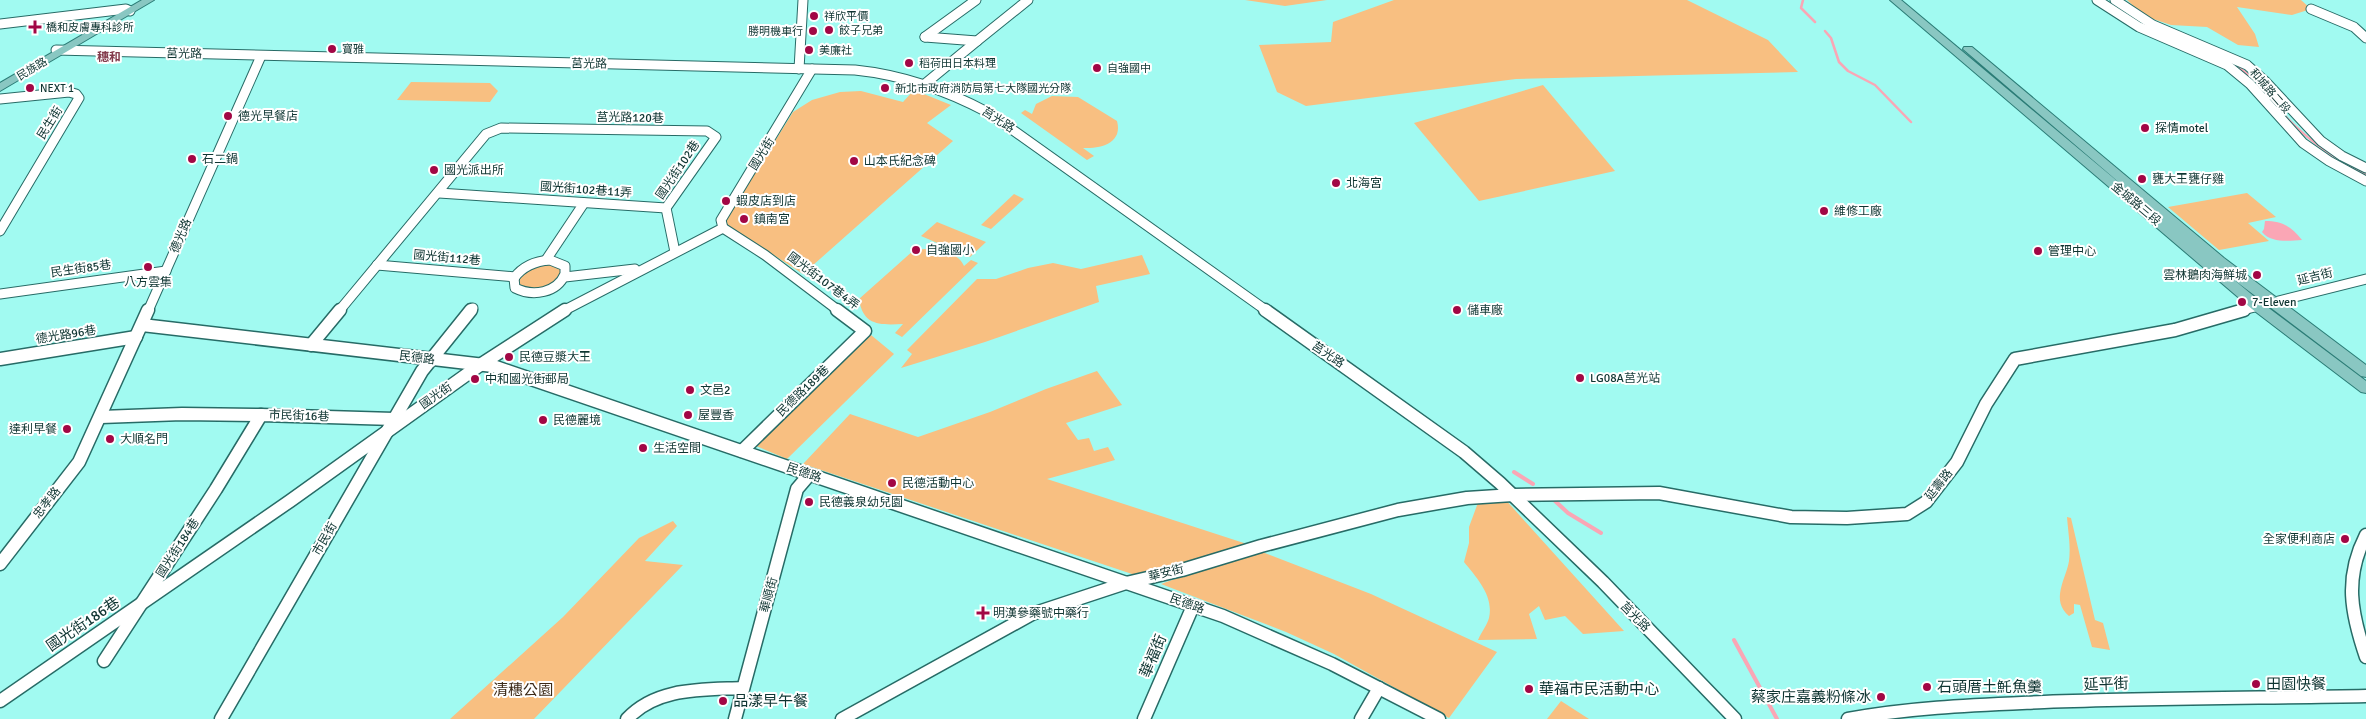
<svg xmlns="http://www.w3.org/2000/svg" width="2366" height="719" font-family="Signika,'Noto Sans TC',sans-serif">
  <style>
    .green { fill: #f8bf81 }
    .water { fill: #faa6b5 }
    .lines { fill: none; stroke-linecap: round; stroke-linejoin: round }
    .stream-far1 { stroke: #faa6b5; stroke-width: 2.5 }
    .stream { stroke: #faa6b5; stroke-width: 4 }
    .minor-far1-casing { stroke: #276b66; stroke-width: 11 }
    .minor-casing { stroke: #276b66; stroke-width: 15 }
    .major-casing { stroke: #2b7c76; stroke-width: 2 }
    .minor-far1 { stroke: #fff; stroke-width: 9 }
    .minor { stroke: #fff; stroke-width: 12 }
    .major { fill: #89c7c2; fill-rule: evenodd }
    .poi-dot { fill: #a20745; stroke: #fff; stroke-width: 2 }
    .labels { text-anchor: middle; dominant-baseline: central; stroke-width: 4; stroke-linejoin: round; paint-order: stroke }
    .far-poi-label { font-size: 11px; fill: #0f3532; stroke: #fff; text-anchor: start }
    .far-street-label { font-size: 11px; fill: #0f3532; stroke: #fff }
    .street-label { font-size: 12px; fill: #0f3532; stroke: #fff }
    .far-quarter-label { font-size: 12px; font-weight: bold; fill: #833b4c; stroke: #fff }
    .poi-label { font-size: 12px; fill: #0f3532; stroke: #fff; text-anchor: start }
    .near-street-label { font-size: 15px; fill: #0f3532; stroke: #fff }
    .near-poi-label { font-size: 15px; fill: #0f3532; stroke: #fff; text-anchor: start }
    .near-park-label { font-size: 15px; fill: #3c2a18; stroke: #fff }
  </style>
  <rect width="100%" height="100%" fill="#a1faf1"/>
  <g class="green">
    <path d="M1245 0H1327L1285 6Z"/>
    <path d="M1394 0H1687L1768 40 1798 72 1516 79 1306 106 1277 92 1259 45 1331 42 1333 22Z"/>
    <path d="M2127 0H2301L2311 9 2292 15 2237 7 2255 34 2259 47 2238 45 2207 27 2171 25 2144 16Z"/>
    <path d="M411 82 490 83 498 91 490 102 397 100Z"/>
    <path d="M1543 85 1615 171 1479 201 1414 123Z"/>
    <path d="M914 90 951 105 927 123 953 141 803 274 724 223 793 112 812 100 840 92 861 91 903 102Z"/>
    <path d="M1052 96 1078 97 1117 121C1123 143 1101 149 1083 148L1094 156 1087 160 1021 113 1025 110 1032 114 1036 104Z"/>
    <path d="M2247 193 2276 217 2248 223 2269 241 2219 250 2168 207Z"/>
    <path d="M1014 194 1024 199 991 229 981 225Z"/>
    <path d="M937 222 986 242 970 257 921 236Z"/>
    <path d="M925 249C940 251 957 251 964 266L971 260 978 263 902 337 895 333 903 324C880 325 863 326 859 299L914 250Z"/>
    <path d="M1142 255 1150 274 1096 286 1099 302 985 342 901 368 912 354 907 350 977 279H996L1028 268 1053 263 1081 269Z"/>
    <path d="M551 261 565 272 547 289 519 288 517 277 520 273Z"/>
    <path d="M871 335 894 354 787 459 756 446Z"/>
    <path d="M1097 371 1122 405 1066 423 1078 440 1089 438 1094 451 1108 447 1115 460 1047 479 1247 544 1138 576 803 464 850 414 918 437 990 412 1046 389Z"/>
    <path d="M1504 498 1624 631 1583 634 1565 616 1545 620 1539 606 1529 614 1537 639 1478 640C1481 633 1487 625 1489 618 1494 596 1477 578 1464 562L1469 543V527L1479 500Z"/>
    <path d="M2067 517 2071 518 2095 620 2103 623 2110 650 2092 647 2080 605 2074 604V613L2069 616C2050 600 2066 579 2069 561 2071 547 2068 531 2067 517Z"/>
    <path d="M673 521 677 526 645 561 683 565 534 719H450L563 617 639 538Z"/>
    <path d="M1262 552 1371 594 1497 652 1449 718 1334 654 1286 632 1161 584 1208 567Z"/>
    <path d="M1561 701 1589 719H1547Z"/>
  </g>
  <path class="water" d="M2265 221C2282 221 2291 226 2302 240 2288 241 2271 243 2262 232L2264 229Z"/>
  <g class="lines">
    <g class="stream-far1">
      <path d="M1803 0 1801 8 1815 22"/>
      <path d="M1825 31 1831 38 1839 62 1848 71 1875 85 1911 122"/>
      <path d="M2236 65C2257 80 2270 100 2287 118 2310 142 2337 160 2366 175"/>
    </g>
    <g class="stream">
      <path d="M1514 472 1533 484"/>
      <path d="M1554 500 1568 513 1601 533"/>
      <path d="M1734 640 1777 719"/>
    </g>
    <defs>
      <g id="minor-far1">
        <path d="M2097 0 2139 27 2227 65 2250 84 2303 143 2329 161 2366 181"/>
        <path d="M2115 0 2153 25 2247 65 2265 81 2321 141 2342 156 2366 168"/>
        <path d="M2311 9 2354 27 2366 38"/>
        <path d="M0 24 126 9 130 11"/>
        <path d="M925 37 977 41 1028 0"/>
        <path d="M925 37 976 0"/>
        <path d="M56 50 855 70C904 75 946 90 989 113L1267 311"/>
        <path d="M799 69 803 0"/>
        <path d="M926 83 977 41"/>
        <path d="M0 99 69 92 76 94 79 98 0 231"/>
        <path d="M439 193 666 208"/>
        <path d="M723 228 765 255 839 311"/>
        <path d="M546 260 584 203"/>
        <path d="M550 260 565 266V274C557 293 533 297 515 288L514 278C523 266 535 261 550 260Z"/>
        <path d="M377 265 515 277"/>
        <path d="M565 277 635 269"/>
        <path d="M0 294 166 271"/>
        <path d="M148 311 261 56"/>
        <path d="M339 311 486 134 501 128 707 131 716 137 666 208 675 252"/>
        <path d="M470 311 473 308"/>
        <path d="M563 311 723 228 721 220 812 69"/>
        <path d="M2239 311 2366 279"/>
      </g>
      <g id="minor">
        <path d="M1265 310 1464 452 1500 483 1603 582 1735 719"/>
        <path d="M142 325 493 366 1223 616 1332 664 1439 719"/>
        <path d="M311 345 340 310"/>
        <path d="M0 359 136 337"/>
        <path d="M101 417 182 414 261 415"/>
        <path d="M742 451 865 331 837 310"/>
        <path d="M2366 535C2344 578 2351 613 2366 657"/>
        <path d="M0 564 79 462 148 310"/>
        <path d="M104 661 216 489 261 415 394 419"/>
        <path d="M0 701 290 501 480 365 565 310"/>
        <path d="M221 719 422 371 471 310"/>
        <path d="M627 719C657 687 702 690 743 688"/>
        <path d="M735 719 797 489 809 475"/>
        <path d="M842 719 1032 614 1126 583 1182 570 1261 546 1398 510 1467 498 1513 495 1659 493 1791 517 1847 518 1907 514 1926 502 1957 462 1986 404 2015 359 2175 330 2244 310"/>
        <path d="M1144 719 1193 606"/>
        <path d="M1361 719 1379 688"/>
        <path d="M1848 719C1913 707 1978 705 2044 702 2151 698 2259 698 2366 696"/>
      </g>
      <g id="major">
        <path d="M142 0H154L0 91V83Z"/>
        <path d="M1890 0H1901L2135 196 1963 49 1964 47H1972L2224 258 2366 365V377L2361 376 2233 279 2262 303 2366 381V393L2361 392 2252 309Z"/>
      </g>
    </defs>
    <use href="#minor-far1" class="minor-far1-casing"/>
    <use href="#minor" class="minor-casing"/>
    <use href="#major" class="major-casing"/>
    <use href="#minor-far1" class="minor-far1"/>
    <use href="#minor" class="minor"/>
    <use href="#major" class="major"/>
  </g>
  <g class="poi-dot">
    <circle cx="814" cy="16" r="5"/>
    <path d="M32.5 19.5h5v5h5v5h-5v5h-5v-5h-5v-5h5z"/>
    <circle cx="829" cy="30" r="5"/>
    <circle cx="813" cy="31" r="5"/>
    <circle cx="332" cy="49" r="5"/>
    <circle cx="809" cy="50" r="5"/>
    <circle cx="909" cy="63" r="5"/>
    <circle cx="1097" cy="68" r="5"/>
    <circle cx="30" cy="88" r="5"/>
    <circle cx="885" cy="88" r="5"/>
    <circle cx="228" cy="116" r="5"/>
    <circle cx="2145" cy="128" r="5"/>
    <circle cx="192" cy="159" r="5"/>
    <circle cx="854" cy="161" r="5"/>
    <circle cx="434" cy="170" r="5"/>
    <circle cx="2142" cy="179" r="5"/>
    <circle cx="1336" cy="183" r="5"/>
    <circle cx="726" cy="201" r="5"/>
    <circle cx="1824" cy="211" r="5"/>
    <circle cx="744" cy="219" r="5"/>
    <circle cx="916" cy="250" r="5"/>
    <circle cx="2038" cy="251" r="5"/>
    <circle cx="148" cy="267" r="5"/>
    <circle cx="2257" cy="275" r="5"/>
    <circle cx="2242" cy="302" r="5"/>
    <circle cx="1457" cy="310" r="5"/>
    <circle cx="509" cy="357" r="5"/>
    <circle cx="1580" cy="378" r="5"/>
    <circle cx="475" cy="379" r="5"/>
    <circle cx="690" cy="390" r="5"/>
    <circle cx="688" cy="415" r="5"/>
    <circle cx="543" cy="420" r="5"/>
    <circle cx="67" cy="429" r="5"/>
    <circle cx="110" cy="439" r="5"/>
    <circle cx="643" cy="448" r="5"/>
    <circle cx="892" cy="483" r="5"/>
    <circle cx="809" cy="502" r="5"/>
    <circle cx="2345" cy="539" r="5"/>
    <path d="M980.5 605.5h5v5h5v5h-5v5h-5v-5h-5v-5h5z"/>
    <circle cx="2256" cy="684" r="5"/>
    <circle cx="1927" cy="687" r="5"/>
    <circle cx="1529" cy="689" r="5"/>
    <circle cx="1881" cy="697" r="5"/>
    <circle cx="723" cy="701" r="5"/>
  </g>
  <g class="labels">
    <g class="far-poi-label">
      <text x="824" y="16">祥欣平價</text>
      <text x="46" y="27">橋和皮膚專科診所</text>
      <text x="839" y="30">餃子兄弟</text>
      <text x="803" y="31" text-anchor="end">勝明機車行</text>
      <text x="342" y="49">寶雅</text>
      <text x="819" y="50">美廉社</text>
      <text x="919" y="63">稻荷田日本料理</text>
      <text x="1107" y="68">自強國中</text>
      <text x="40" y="88">NEXT 1</text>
      <text x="895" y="88">新北市政府消防局第七大隊國光分隊</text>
    </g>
    <g class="far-street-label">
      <text transform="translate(32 69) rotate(-31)">民族路</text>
      <text transform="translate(2270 91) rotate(49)">和城路二段</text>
    </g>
    <g class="street-label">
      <text transform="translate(184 54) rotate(1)">莒光路</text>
      <text transform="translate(589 64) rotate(1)">莒光路</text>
      <text transform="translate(630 118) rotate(1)">莒光路120巷</text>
      <text transform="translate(998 120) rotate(33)">莒光路</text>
      <text transform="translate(50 123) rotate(-58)">民生街</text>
      <text transform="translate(762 154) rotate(-58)">國光街</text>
      <text transform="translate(678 170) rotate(-56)">國光街102巷</text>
      <text transform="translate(586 190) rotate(4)">國光街102巷11弄</text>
      <text transform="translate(2136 204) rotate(40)">金城路三段</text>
      <text transform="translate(181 236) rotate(-67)">德光路</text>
      <text transform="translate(447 258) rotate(5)">國光街112巷</text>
      <text transform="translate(81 269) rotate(-8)">民生街85巷</text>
      <text transform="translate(2315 277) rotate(-14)">延吉街</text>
      <text transform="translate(823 281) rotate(37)">國光街107巷4弄</text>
      <text transform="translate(66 335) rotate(-9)">德光路96巷</text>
      <text transform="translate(1328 355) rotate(34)">莒光路</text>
      <text transform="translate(417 358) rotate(7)">民德路</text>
      <text transform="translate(803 391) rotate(-44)">民德路189巷</text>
      <text transform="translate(436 396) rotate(-35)">國光街</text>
      <text transform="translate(299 416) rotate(2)">市民街16巷</text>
      <text transform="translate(804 473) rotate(19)">民德路</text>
      <text transform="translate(1939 485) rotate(-52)">延壽路</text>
      <text transform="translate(47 503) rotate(-52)">忠孝路</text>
      <text transform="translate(325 539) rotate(-60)">市民街</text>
      <text transform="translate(178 548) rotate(-57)">國光街184巷</text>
      <text transform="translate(1166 573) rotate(-14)">華安街</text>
      <text transform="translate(769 595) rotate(-75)">華順街</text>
      <text transform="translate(1187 604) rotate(20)">民德路</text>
      <text transform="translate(1635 617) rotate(45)">莒光路</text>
    </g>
    <g class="far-quarter-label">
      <text x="109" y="57">穗和</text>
    </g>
    <g class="poi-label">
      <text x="238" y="116">德光早餐店</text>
      <text x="2155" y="128">探情motel</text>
      <text x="202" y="159">石二鍋</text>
      <text x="864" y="161">山本氏紀念碑</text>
      <text x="444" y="170">國光派出所</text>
      <text x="2152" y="179">甕大王甕仔雞</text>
      <text x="1346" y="183">北海宮</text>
      <text x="736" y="201">蝦皮店到店</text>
      <text x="1834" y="211">維修工廠</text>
      <text x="754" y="219">鎮南宮</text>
      <text x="926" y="250">自強國小</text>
      <text x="2048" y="251">管理中心</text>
      <text x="2247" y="275" text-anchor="end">雲林鵝肉海鮮城</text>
      <text x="148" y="282" text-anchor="middle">八方雲集</text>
      <text x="2252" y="302">7-Eleven</text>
      <text x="1467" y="310">儲車廠</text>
      <text x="519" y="357">民德豆漿大王</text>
      <text x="1590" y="378">LG08A莒光站</text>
      <text x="485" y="379">中和國光街郵局</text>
      <text x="700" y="390">文邑2</text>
      <text x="698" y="415">屋豐香</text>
      <text x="553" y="420">民德麗境</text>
      <text x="57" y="429" text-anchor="end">達利早餐</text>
      <text x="120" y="439">大順名門</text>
      <text x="653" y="448">生活空間</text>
      <text x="902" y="483">民德活動中心</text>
      <text x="819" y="502">民德義泉幼兒園</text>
      <text x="2335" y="539" text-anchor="end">全家便利商店</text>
      <text x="993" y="613">明漢參藥號中藥行</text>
    </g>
    <g class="near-street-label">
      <text transform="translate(83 624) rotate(-34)">國光街186巷</text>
      <text transform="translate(1153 656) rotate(-67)">華福街</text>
      <text transform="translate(2106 684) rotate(-2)">延平街</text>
    </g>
    <g class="near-poi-label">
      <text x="2266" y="684">田園快餐</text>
      <text x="1937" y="687">石頭厝土魠魚羹</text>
      <text x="1539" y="689">華福市民活動中心</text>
      <text x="1871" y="697" text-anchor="end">蔡家庄嘉義粉條冰</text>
      <text x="733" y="701">品漾早午餐</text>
    </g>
    <g class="near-park-label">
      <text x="523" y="690">清穗公園</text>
    </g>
  </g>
</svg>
